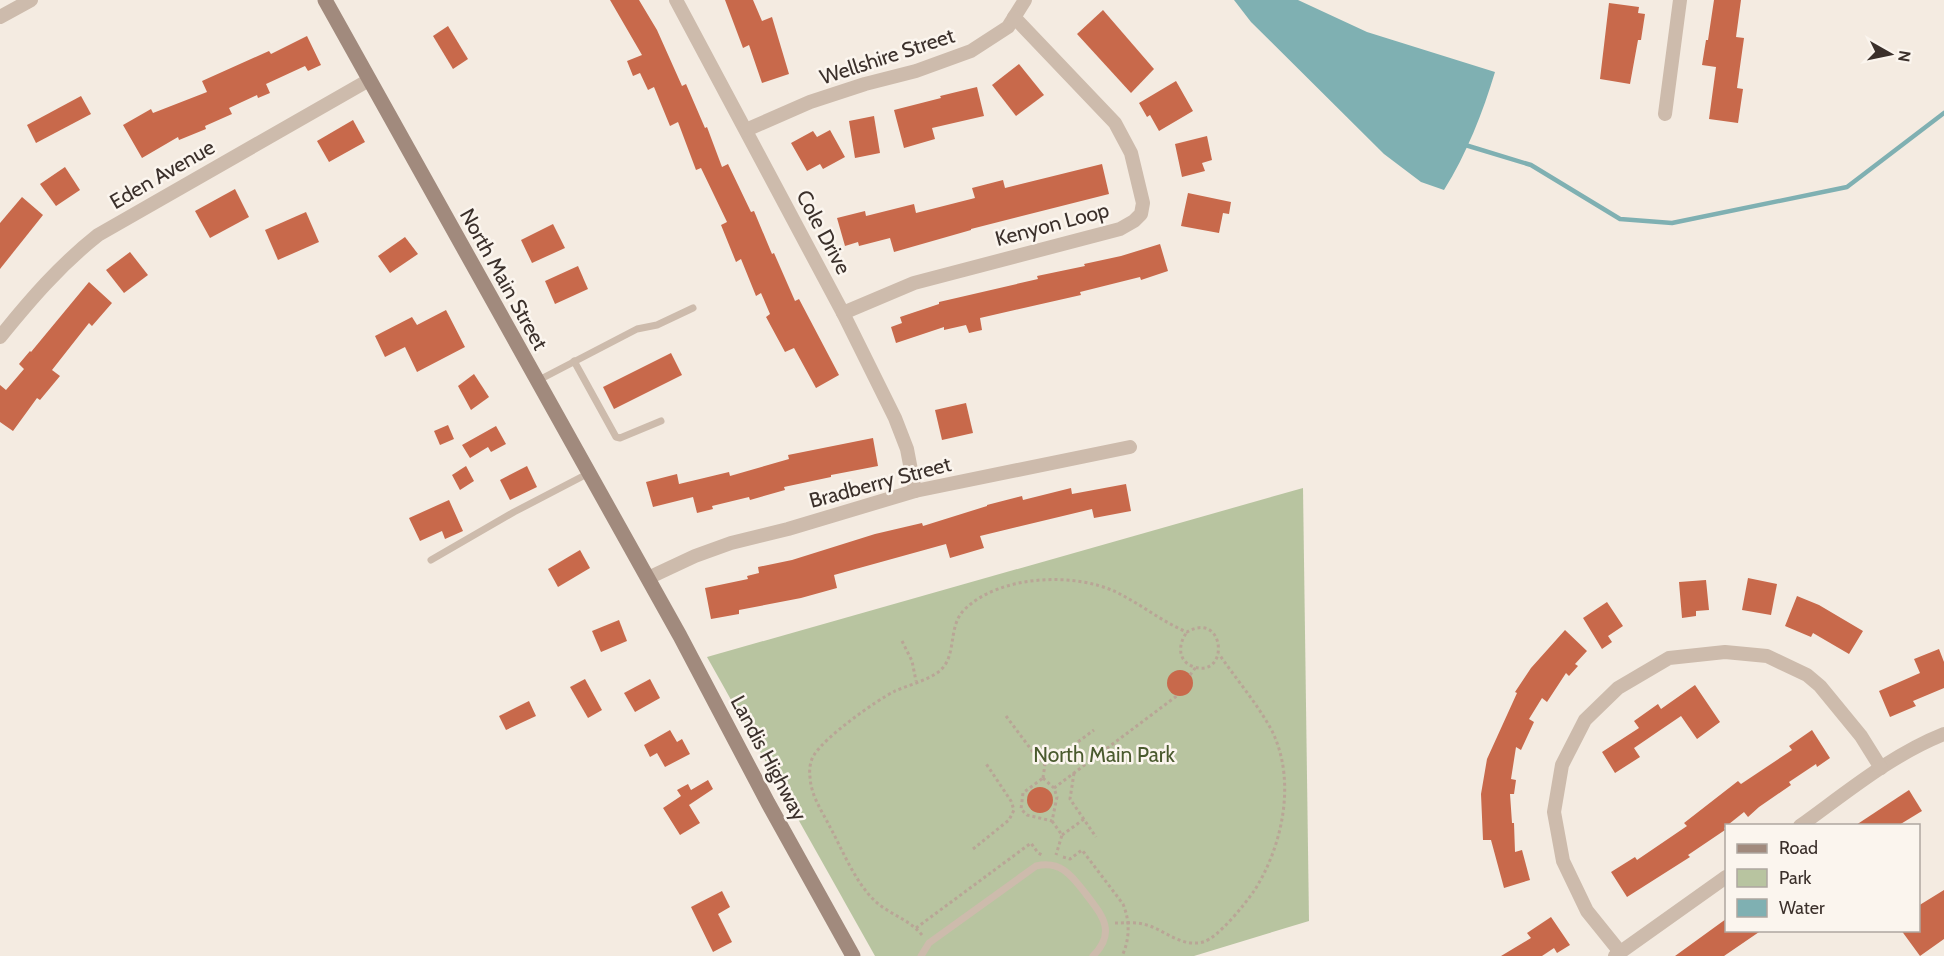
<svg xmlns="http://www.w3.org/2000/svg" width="1944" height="956" font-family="Cabin,sans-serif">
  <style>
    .green { fill: #b8c4a0 }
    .water { fill: #7fb0b2 }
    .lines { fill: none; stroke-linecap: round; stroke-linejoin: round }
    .stream { stroke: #7fb0b2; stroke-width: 4.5 }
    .building { fill: #c8694b }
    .path { stroke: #b9a596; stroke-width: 3; stroke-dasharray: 3 3; stroke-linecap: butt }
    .lane { stroke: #cdbbac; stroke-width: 7 }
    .street { stroke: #cdbbac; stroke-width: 14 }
    .secondary { stroke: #a18a7d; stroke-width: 15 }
    .labels { text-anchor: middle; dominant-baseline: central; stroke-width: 5; stroke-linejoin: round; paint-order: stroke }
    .street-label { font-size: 21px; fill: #3b302b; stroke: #fbf5ee }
    .park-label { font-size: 21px; fill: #4a5a2e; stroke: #fbf5ee }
  </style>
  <rect width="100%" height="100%" fill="#f4ebe1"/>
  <path class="green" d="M1303 488 1309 921 1194 956H875L707 657Z"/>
  <path class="water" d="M1234 0H1298L1367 32 1495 72C1483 112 1466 155 1444 190L1421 182 1384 154 1251 22Z"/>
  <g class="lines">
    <path class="stream" d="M1462 144 1531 165 1620 219 1672 223 1847 187 1944 113"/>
  </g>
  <g class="building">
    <path d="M610 0H639L657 30 682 86 686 84 705 128 707 127 722 167 728 164 751 212 754 211 772 254 774 253 795 301 799 299 839 375 816 388 794 348 785 352 766 317 770 314 761 293 756 296 741 259 736 262 721 225 727 222 701 168 696 170 678 122 670 126 654 87 648 90 640 73 633 76 627 61 642 55Z"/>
    <path d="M725 0H753L762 21 772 17 789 74 762 83 749 45 743 48Z"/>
    <path d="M1714 0H1741L1736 37 1744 38 1737 88 1743 89 1738 123 1709 119 1716 67 1702 65 1706 40H1708Z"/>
    <path d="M1609 3 1639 7 1638 13 1645 14 1641 40H1638L1630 84 1600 79Z"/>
    <path d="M1103 10 1154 69 1131 93 1077 34Z"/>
    <path d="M448 26 468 59 453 69 433 36Z"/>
    <path d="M307 36 321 65 308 71 305 66 266 84 270 93 258 98 257 95 229 108 232 114 205 126 206 129 179 140 178 137 142 158 123 125 151 109 153 113 207 92 202 81 269 51 271 54Z"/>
    <path d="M1019 64 1044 95 1016 116 992 85Z"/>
    <path d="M1176 81 1193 111 1159 131 1150 115 1147 117 1139 103Z"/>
    <path d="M977 87 984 116 932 128 935 139 904 148 894 110 941 98 940 96Z"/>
    <path d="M81 96 91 114 36 143 27 125Z"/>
    <path d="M874 116 880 153 855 158 849 121Z"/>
    <path d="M353 120 365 142 329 162 317 141Z"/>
    <path d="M830 130 845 157 823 169 820 164 807 171 791 143 813 131 817 137Z"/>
    <path d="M1207 136 1212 160 1202 163 1205 171 1182 177 1175 144Z"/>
    <path d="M1102 164 1109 194 971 229V230L894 252 890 238 859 246 858 242 845 246 837 218 865 211 866 216 914 204 916 213 975 198 972 188 1003 180 1005 188Z"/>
    <path d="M65 167 80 190 56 206 40 184Z"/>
    <path d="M235 189 249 217 210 238 195 211Z"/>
    <path d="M1188 193 1231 202 1229 214 1223 213 1219 233 1181 226Z"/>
    <path d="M22 197 43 215 0 269V223Z"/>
    <path d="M306 212 319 242 278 260 265 230Z"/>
    <path d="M553 224 565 248 532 263 521 240Z"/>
    <path d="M405 237 418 254 390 273 378 256Z"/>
    <path d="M1160 244 1168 271 1141 280 1140 277 1080 292 1081 295 980 318 982 330 969 333 966 325 944 330V327L896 343 891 327 902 323 900 317 939 304V302L1038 279 1037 276 1085 266 1084 264 1121 256Z"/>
    <path d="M130 252 148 275 124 293 106 270Z"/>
    <path d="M578 266 588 289 555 304 545 281Z"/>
    <path d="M89 282 112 303 92 326 89 323 52 370 60 376 40 400 37 398 13 431 0 422V385L6 390 24 369 19 364 30 351 31 352Z"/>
    <path d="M446 310 465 347 417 372 405 347 385 357 375 336 412 317 417 325Z"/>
    <path d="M671 353 682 375 614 409 603 387Z"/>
    <path d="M474 374 489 397 471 410 458 386Z"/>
    <path d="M966 403 973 433 942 440 935 410Z"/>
    <path d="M448 425 454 439 440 445 434 431Z"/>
    <path d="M496 426 506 444 491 452 488 447 470 458 462 445Z"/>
    <path d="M873 438 878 466 831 475V477L784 487 785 490 750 500 749 497 712 506 713 509 697 513 693 497 653 507 646 482 677 474 679 484 729 472 730 476 789 459 788 455Z"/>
    <path d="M466 466 474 481 460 490 452 475Z"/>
    <path d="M527 466 537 487 510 500 500 480Z"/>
    <path d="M1126 484 1131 511 1094 518 1092 509 980 536 984 548 950 558 946 544 834 575 837 588 801 598 739 610V614L711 619 705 588 748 579 747 576 759 573 758 567 792 560 875 534 922 523 923 526 987 506V505L1022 496 1023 500 1071 488 1072 494Z"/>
    <path d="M449 500 463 531 445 539 442 531 420 541 409 518Z"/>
    <path d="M580 550 590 568 558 587 548 569Z"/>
    <path d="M1748 578 1777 584 1771 615 1742 610Z"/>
    <path d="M1706 580 1709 610 1696 611V616L1682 618 1679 582Z"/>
    <path d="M1797 596 1819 605 1863 631 1849 654 1813 633 1811 637 1785 626Z"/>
    <path d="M1607 602 1623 626 1608 636 1612 642 1602 649 1583 618Z"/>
    <path d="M619 620 627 641 601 652 592 631Z"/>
    <path d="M1565 630 1587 651 1575 664 1578 666 1569 676 1566 673 1547 702 1542 698 1529 719 1534 722 1521 750 1516 747 1511 779 1516 780 1514 794H1510L1512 823H1514L1515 852 1522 850 1530 880 1504 888 1491 840H1483L1481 794 1487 759 1517 693 1515 692 1531 668Z"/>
    <path d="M1939 649 1944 662V688L1913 701 1916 706 1890 717 1879 691 1920 673 1914 659Z"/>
    <circle cx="1180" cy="683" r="13"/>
    <path d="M585 679 602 710 588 718 570 687Z"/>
    <path d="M650 679 660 698 635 712 624 693Z"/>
    <path d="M1695 685 1720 722 1697 739 1681 716 1634 748 1640 757 1615 773 1602 752 1639 728 1634 721 1658 704 1661 709Z"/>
    <path d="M529 701 536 716 506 730 499 716Z"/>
    <path d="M670 730 677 742 682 739 690 754 665 767 657 753 650 757 644 745Z"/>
    <path d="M1812 730 1830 758 1817 767 1816 764 1789 782 1791 785 1759 807 1748 817 1744 812 1724 828 1725 830 1688 855 1690 857 1627 897 1611 872 1635 857 1637 860 1687 826 1684 823 1738 781 1741 784 1792 750 1789 746Z"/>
    <path d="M708 780 713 789 689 805 700 823 680 835 663 808 681 796 677 790 688 784 691 790Z"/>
    <circle cx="1040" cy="800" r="13"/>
    <path d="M1909 790 1922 811 1899 825H1856Z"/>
    <path d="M1944 890V939L1920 956 1901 930H1918V906Z"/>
    <path d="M722 891 730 907 718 914 732 942 713 952 691 907Z"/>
    <path d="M1551 917 1570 945 1557 953 1554 948 1542 956H1501L1531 938 1527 933Z"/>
    <path d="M1726 919V930H1762L1724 956H1675Z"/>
  </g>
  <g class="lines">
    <g class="path">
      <path d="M902 641 912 661 916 681"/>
      <path d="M1190 675 1196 667"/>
      <path d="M1006 716 1036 756 1045 764 1056 758 1094 730"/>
      <path d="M1074 773 1070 799 1096 837"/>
      <path d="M1043 778 1054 788 1057 797 1052 821 1027 815 1021 809 1023 793Z"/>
      <path d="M1043 778 1045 764"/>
      <path d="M1054 788 1178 695"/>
      <path d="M1052 821 1062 835 1056 855"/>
      <path d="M1062 835 1084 819"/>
      <path d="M973 849 1009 820 1014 810 1011 801 985 762"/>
      <path d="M1063 857 1070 859 1082 850 1123 904C1130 921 1130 939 1122 956"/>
      <path d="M1115 923C1124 923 1134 922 1143 924 1163 928 1180 948 1203 942 1218 938 1245 904 1254 891 1283 846 1297 779 1271 729 1256 702 1236 679 1219 654"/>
      <path d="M916 928 1031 843 1038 853 1042 855"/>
      <path d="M922 935C909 919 890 915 875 901 855 882 843 851 830 827 822 811 811 796 810 777 809 771 810 761 814 755 825 737 875 701 895 691 909 685 925 681 937 673 959 658 946 627 965 609 1000 575 1074 572 1116 592 1141 604 1162 622 1187 632 1225 610 1230 678 1194 667 1177 661 1178 644 1187 632"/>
    </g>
    <g class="lane">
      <path d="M574 361 616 437 620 438 661 421"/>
      <path d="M537 381 637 329 657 325 693 308"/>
      <path d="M431 560 514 512 589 473"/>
      <path d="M921 956 929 943 1036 866C1061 860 1072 876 1086 894 1102 915 1117 932 1093 956"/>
    </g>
    <g class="street">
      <path d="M676 0 843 313 895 418 907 449 915 491"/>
      <path d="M0 17 31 0"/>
      <path d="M1665 114 1680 0"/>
      <path d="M746 130 810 102 865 84 916 71 971 51 1008 27 1025 0"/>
      <path d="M843 313 914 283 1120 229 1134 221 1141 214 1143 203 1131 153 1115 123 1014 17"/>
      <path d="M0 337C30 300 60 265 98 235L369 80"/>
      <path d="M648 578 695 556 731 543 788 529 915 491 1130 447"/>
      <path d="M1800 826C1846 793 1891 755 1944 734"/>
      <path d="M1620 952 1587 911 1563 861 1554 812 1562 765 1585 720 1618 688 1669 658 1725 652 1767 656 1807 675 1820 686 1861 736 1881 768"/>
      <path d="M1615 956 1726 877"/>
    </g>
    <path class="secondary" d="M325 0 680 636 768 803 853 956"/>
  </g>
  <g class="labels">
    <g class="street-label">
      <text transform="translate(887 56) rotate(-18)">Wellshire Street</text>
      <text transform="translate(162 174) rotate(-30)">Eden Avenue</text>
      <text transform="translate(1052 224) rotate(-15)">Kenyon Loop</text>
      <text transform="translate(824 232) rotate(62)">Cole Drive</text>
      <text transform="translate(504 279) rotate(61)">North Main Street</text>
      <text transform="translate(880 482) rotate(-15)">Bradberry Street</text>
      <text transform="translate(769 758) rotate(62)">Landis Highway</text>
    </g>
    <g class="park-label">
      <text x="1104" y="754">North Main Park</text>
    </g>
  </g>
  <rect x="1725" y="824" width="195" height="108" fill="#fbf5ee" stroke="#aea6a0" stroke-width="1.5"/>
  <rect x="1737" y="844" width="30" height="9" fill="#a18a7d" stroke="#aea6a0" stroke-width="1.5"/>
  <text x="1779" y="854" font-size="18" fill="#3b302b">Road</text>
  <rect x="1737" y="869" width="30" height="18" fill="#b8c4a0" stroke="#aea6a0" stroke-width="1.5"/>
  <text x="1779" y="884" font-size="18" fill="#3b302b">Park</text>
  <rect x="1737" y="899" width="30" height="18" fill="#7fb0b2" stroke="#aea6a0" stroke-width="1.5"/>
  <text x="1779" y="914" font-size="18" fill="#3b302b">Water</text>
  <g transform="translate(1890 54) rotate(99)" stroke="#fbf5ee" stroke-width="4.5" paint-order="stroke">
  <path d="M0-4.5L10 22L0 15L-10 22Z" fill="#3b302b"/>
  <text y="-9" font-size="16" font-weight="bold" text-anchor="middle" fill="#3b302b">N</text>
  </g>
</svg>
